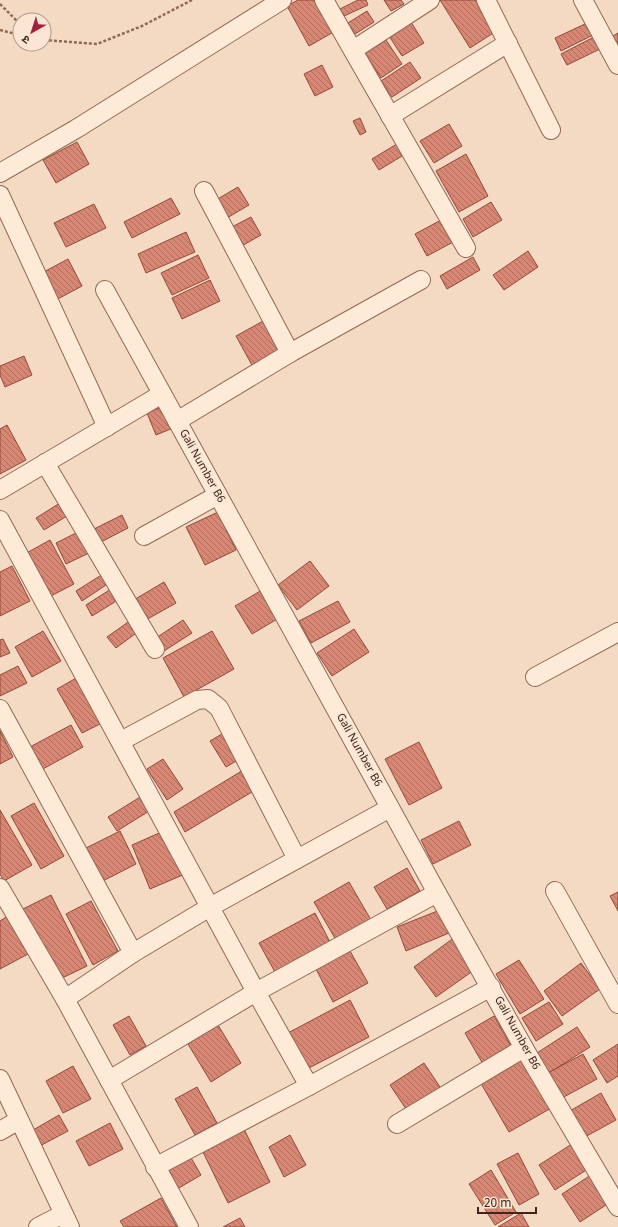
<svg xmlns="http://www.w3.org/2000/svg" width="618" height="1227" font-family="Georgia,'Noto Sans Devanagari',serif">
  <style>
    .building { fill: url(#building-back-hatch); stroke: #934939 }
    .lines { fill: none; stroke-linecap: round; stroke-linejoin: round }
    .street-casing { stroke: #916956; stroke-width: 20 }
    .path { stroke: #916956; stroke-width: 2.5; stroke-dasharray: 3 2; stroke-linecap: butt }
    .street { stroke: #fdead7; stroke-width: 18 }
    .labels { text-anchor: middle; dominant-baseline: central; stroke-width: 4; stroke-linejoin: round; paint-order: stroke }
    .street-label { font-size: 11px; fill: #3e261c; stroke: #fae6d3 }
  </style>
  <defs>
    <pattern id="building-back-hatch" width="6" height="6" patternUnits="userSpaceOnUse"><rect width="6" height="6" fill="#d78773"/><path d="M-1 5l2 2M0 0l6 6M5-1l2 2" fill="none" stroke="#b06e5e"/></pattern>
  </defs>
  <rect width="100%" height="100%" fill="#f4dac2"/>
  <g class="building">
    <path d="M298 0H319L337 30 309 46 287 6Z"/>
    <path d="M358 0H366L368 5 344 16 340 9Z"/>
    <path d="M384 0H401L404 4 391 11Z"/>
    <path d="M440 0H480L498 30 470 48Z"/>
    <path d="M367 11 374 22 355 34 348 23Z"/>
    <path d="M411 22 424 43 402 56 389 36Z"/>
    <path d="M587 23 593 35 561 51 555 38Z"/>
    <path d="M618 33V60L606 40Z"/>
    <path d="M384 37 402 64 381 78 363 50Z"/>
    <path d="M594 37 600 49 567 65 561 54Z"/>
    <path d="M410 62 421 78 392 97 381 81Z"/>
    <path d="M322 65 333 87 315 96 304 74Z"/>
    <path d="M360 118 366 132 360 135 353 121Z"/>
    <path d="M449 124 462 146 434 163 420 141Z"/>
    <path d="M77 142 89 164 56 183 43 160Z"/>
    <path d="M400 142 407 153 379 170 372 159Z"/>
    <path d="M466 154 488 196 459 212 436 171Z"/>
    <path d="M238 187 249 205 227 218 216 200Z"/>
    <path d="M171 198 180 214 132 238 124 222Z"/>
    <path d="M491 202 502 220 473 237 463 219Z"/>
    <path d="M94 204 106 228 66 247 54 223Z"/>
    <path d="M251 217 261 235 238 248 228 229Z"/>
    <path d="M443 219 455 241 427 256 415 234Z"/>
    <path d="M186 232 195 252 146 273 138 254Z"/>
    <path d="M528 251 538 267 504 290 493 275Z"/>
    <path d="M198 255 209 278 172 295 161 273Z"/>
    <path d="M473 257 480 270 447 289 440 276Z"/>
    <path d="M68 259 82 286 54 301 40 274Z"/>
    <path d="M210 280 220 301 182 319 172 298Z"/>
    <path d="M265 320 282 351 253 367 236 336Z"/>
    <path d="M24 356 32 375 5 387 0 375V366Z"/>
    <path d="M164 406 173 428 156 435 147 413Z"/>
    <path d="M7 425 26 460 0 474V429Z"/>
    <path d="M60 503 67 516 44 530 36 518Z"/>
    <path d="M218 512 236 550 205 565 186 527Z"/>
    <path d="M122 515 128 528 99 543 92 530Z"/>
    <path d="M78 532 89 553 66 564 56 543Z"/>
    <path d="M50 540 74 584 47 598 23 555Z"/>
    <path d="M310 561 329 586 297 610 278 585Z"/>
    <path d="M12 566 30 601 0 616V572Z"/>
    <path d="M103 574 109 583 82 601 76 591Z"/>
    <path d="M164 582 176 603 144 621 132 601Z"/>
    <path d="M111 589 118 600 92 616 86 605Z"/>
    <path d="M262 590 279 618 252 634 235 606Z"/>
    <path d="M338 601 350 622 311 643 299 621Z"/>
    <path d="M131 620 139 631 116 648 107 637Z"/>
    <path d="M183 620 192 633 164 651 156 638Z"/>
    <path d="M354 629 369 652 332 676 317 653Z"/>
    <path d="M43 631 61 661 32 677 15 647Z"/>
    <path d="M212 631 234 669 184 697 163 658Z"/>
    <path d="M3 639 10 653 0 657V640Z"/>
    <path d="M18 666 27 683 0 696V675Z"/>
    <path d="M78 677 104 722 82 733 57 689Z"/>
    <path d="M71 725 83 747 41 770 28 748Z"/>
    <path d="M0 731 13 757 0 764Z"/>
    <path d="M227 731 243 757 226 767 210 741Z"/>
    <path d="M419 742 442 788 409 805 385 759Z"/>
    <path d="M163 759 183 789 167 800 147 769Z"/>
    <path d="M245 769 257 789 185 832 174 812Z"/>
    <path d="M145 794 154 808 117 831 108 817Z"/>
    <path d="M34 803 64 856 41 869 11 816Z"/>
    <path d="M0 810 32 865 4 881 0 874Z"/>
    <path d="M459 821 471 845 433 864 421 840Z"/>
    <path d="M166 830 185 874 150 889 132 845Z"/>
    <path d="M120 831 136 864 99 883 82 850Z"/>
    <path d="M407 868 420 891 387 909 374 887Z"/>
    <path d="M349 882 371 920 336 940 314 902Z"/>
    <path d="M618 892V911L610 896Z"/>
    <path d="M51 895 87 966 56 981 21 910Z"/>
    <path d="M91 901 118 951 93 965 66 914Z"/>
    <path d="M440 910 449 933 406 951 397 927Z"/>
    <path d="M315 913 331 944 276 974 259 943Z"/>
    <path d="M8 916 28 954 0 969V921Z"/>
    <path d="M455 937 477 968 436 997 414 967Z"/>
    <path d="M350 951 368 983 333 1002 316 969Z"/>
    <path d="M519 960 544 999 520 1014 496 974Z"/>
    <path d="M581 963 600 989 562 1016 544 991Z"/>
    <path d="M350 1000 369 1037 305 1070 286 1034Z"/>
    <path d="M549 1002 563 1024 536 1041 522 1018Z"/>
    <path d="M129 1016 146 1046 130 1055 113 1025Z"/>
    <path d="M494 1016 512 1048 483 1064 465 1033Z"/>
    <path d="M218 1025 241 1063 211 1082 188 1044Z"/>
    <path d="M577 1027 590 1047 549 1073 537 1053Z"/>
    <path d="M618 1044V1076L607 1083 593 1060Z"/>
    <path d="M583 1054 597 1079 560 1099 546 1074Z"/>
    <path d="M523 1055 553 1107 509 1132 479 1080Z"/>
    <path d="M424 1063 442 1090 408 1112 390 1085Z"/>
    <path d="M73 1066 91 1099 63 1113 46 1081Z"/>
    <path d="M197 1087 217 1123 195 1135 175 1099Z"/>
    <path d="M601 1093 616 1120 583 1138 568 1112Z"/>
    <path d="M59 1115 68 1131 36 1148 28 1133Z"/>
    <path d="M110 1123 123 1149 89 1166 76 1141Z"/>
    <path d="M242 1125 270 1182 228 1203 200 1146Z"/>
    <path d="M290 1135 306 1165 284 1177 269 1147Z"/>
    <path d="M575 1142 591 1167 555 1190 539 1165Z"/>
    <path d="M518 1153 539 1194 519 1205 497 1164Z"/>
    <path d="M190 1156 201 1175 172 1192 161 1172Z"/>
    <path d="M491 1170 516 1212 495 1225 469 1184Z"/>
    <path d="M591 1175 609 1203 580 1222 562 1194Z"/>
    <path d="M161 1198 177 1227H124L120 1221Z"/>
    <path d="M521 1213 529 1227H498Z"/>
    <path d="M240 1218 245 1227H223Z"/>
  </g>
  <g class="lines">
    <defs>
      <g id="street">
        <path d="M324 0 466 248"/>
        <path d="M486 0 551 130"/>
        <path d="M583 0 618 65"/>
        <path d="M353 50 430 0"/>
        <path d="M390 116 508 43"/>
        <path d="M0 173 76 129 282 0"/>
        <path d="M204 191 290 353"/>
        <path d="M0 195 107 427"/>
        <path d="M105 290 437 893 524 1048 618 1207"/>
        <path d="M177 421 290 353 421 280"/>
        <path d="M45 463 155 649"/>
        <path d="M0 490 162 394"/>
        <path d="M0 520 256 992 309 1086"/>
        <path d="M144 536 218 495"/>
        <path d="M535 677 618 632"/>
        <path d="M0 709 133 953"/>
        <path d="M121 741 197 700 208 699 219 708 297 859"/>
        <path d="M0 888 65 999 189 1227"/>
        <path d="M555 891 618 1004"/>
        <path d="M65 999 133 953 210 907 390 808"/>
        <path d="M0 1079 70 1227"/>
        <path d="M109 1080 256 992 437 893"/>
        <path d="M397 1124 524 1048"/>
        <path d="M0 1131 19 1120"/>
        <path d="M155 1167 309 1086 491 987"/>
        <path d="M38 1227 63 1214"/>
      </g>
    </defs>
    <use href="#street" class="street-casing"/>
    <g class="path">
      <path d="M0 4 20 24"/>
      <path d="M0 30 20 35"/>
      <path d="M44 40 97 44 142 26 192 0"/>
    </g>
    <use href="#street" class="street"/>
  </g>
  <g class="labels">
    <g class="street-label">
      <text transform="translate(202 466) rotate(61)">Gali Number B6</text>
      <text transform="translate(359 750) rotate(61)">Gali Number B6</text>
      <text transform="translate(517 1033) rotate(61)">Gali Number B6</text>
    </g>
  </g>
  <g transform="translate(32 32) rotate(219)"><circle r="19" fill="#fae6d3" stroke="#af998a"/>
  <path d="M0-3L7 15L0 10L-7 15Z" fill="#a81e3d"/>
  <text y="-6" font-size="11" font-weight="bold" text-anchor="middle" fill="#3e261c">उ</text>
  </g>
  <path d="M478 1207v6h58v-6" fill="none" stroke="#3e261c" stroke-width="2"/>
  <text x="484" y="1207" font-size="12" fill="#3e261c" stroke="#fae6d3" stroke-width="3" paint-order="stroke">20 m</text>
</svg>
